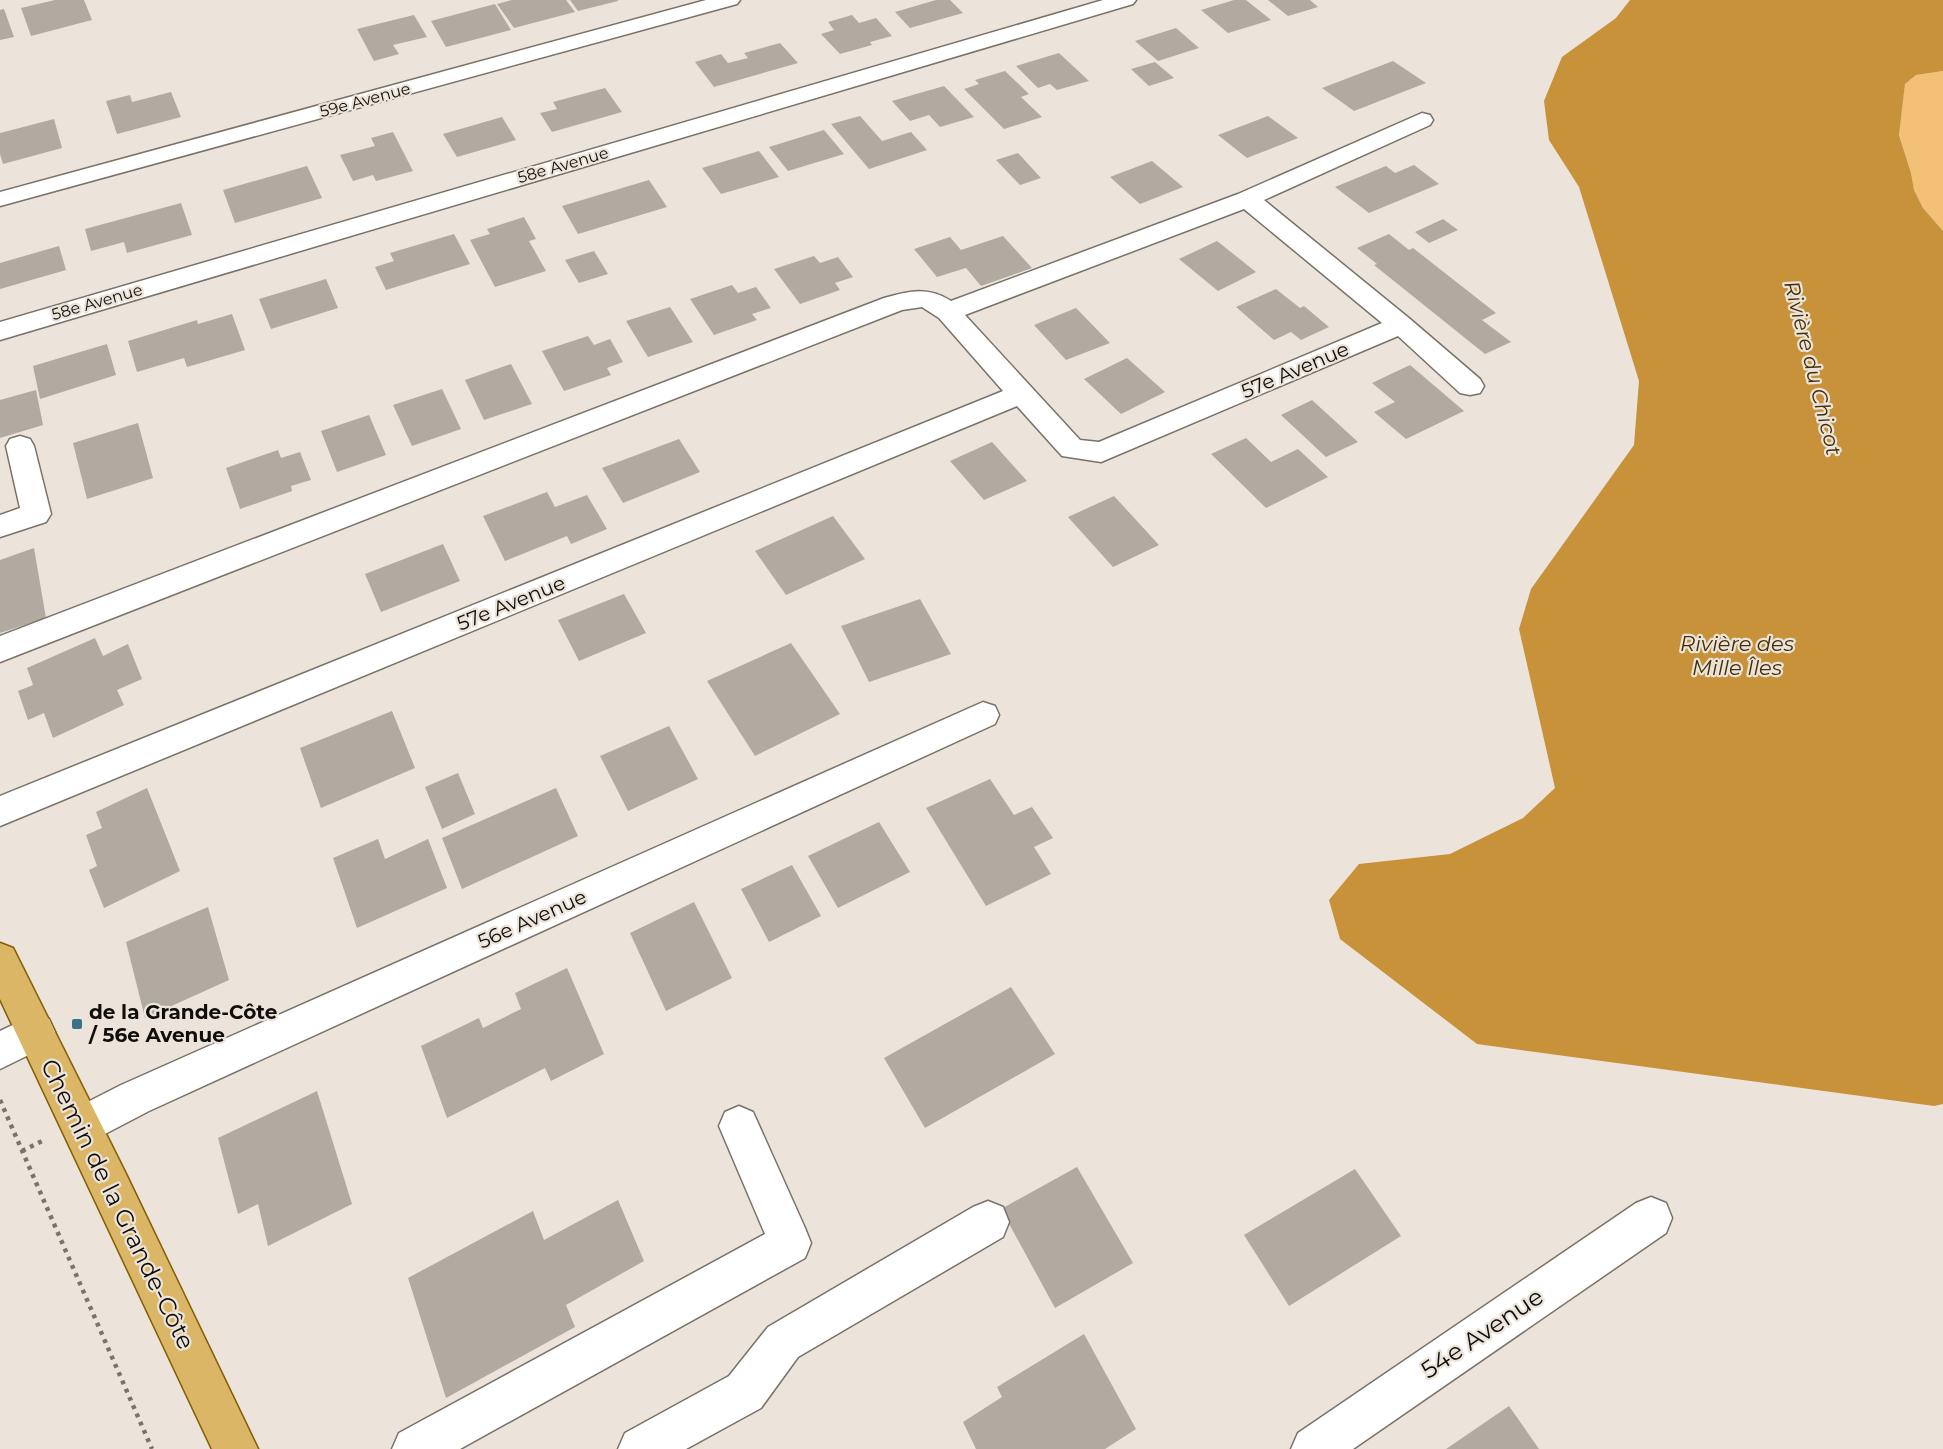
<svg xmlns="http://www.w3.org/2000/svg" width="1943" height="1449" font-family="Montserrat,sans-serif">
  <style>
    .green { fill: #f2c177 }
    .water { fill: #c79239 }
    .building { fill: #b1aaa0 }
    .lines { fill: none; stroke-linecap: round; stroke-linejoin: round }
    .minor-casing { stroke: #787268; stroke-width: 3 }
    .major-casing { stroke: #845c04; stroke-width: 3 }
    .path { stroke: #78736c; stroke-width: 4.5; stroke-dasharray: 4 5; stroke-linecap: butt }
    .minor { fill: #fff; fill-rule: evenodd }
    .major { fill: #dbb667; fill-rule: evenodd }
    .poi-dot { fill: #38738b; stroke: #ece4da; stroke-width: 2 }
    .labels { text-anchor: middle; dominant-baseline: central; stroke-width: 4.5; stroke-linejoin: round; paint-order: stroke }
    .far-street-label { font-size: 16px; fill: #100e0a; stroke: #ece4da }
    .street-label { font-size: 20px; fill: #100e0a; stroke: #ece4da }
    .poi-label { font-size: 20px; font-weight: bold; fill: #100e0a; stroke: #ece4da; text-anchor: start }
    .water-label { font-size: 21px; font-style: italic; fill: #442e07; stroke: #ece4da }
    .near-street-label { font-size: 24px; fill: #100e0a; stroke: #ece4da }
  </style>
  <rect width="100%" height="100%" fill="#ece4da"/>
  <path class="green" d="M1943 71V231L1923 208 1914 190 1911 173 1899 134 1905 84 1916 75Z"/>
  <path class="water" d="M1630 0H1943V71L1916 75 1905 84 1899 135 1911 173 1914 190 1923 208 1943 231V1104L1934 1106 1477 1044 1340 939 1329 900 1359 864 1450 854 1523 818 1555 788 1519 629 1531 589 1634 445 1639 381 1579 187 1549 140 1544 101 1562 57 1616 18Z"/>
  <g class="building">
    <path d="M55 0H84L92 20 31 36 21 8Z"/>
    <path d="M512 0H566L575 12 514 28 497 4Z"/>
    <path d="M570 0H618V1L578 11Z"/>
    <path d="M936 0H950L963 13 910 28 895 12Z"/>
    <path d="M1234 0H1246L1271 20 1228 33 1201 10Z"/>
    <path d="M1268 0H1310L1318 7 1288 16Z"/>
    <path d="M495 4 511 30 446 47 431 21Z"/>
    <path d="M4 9 14 37 0 40V10Z"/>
    <path d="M414 15 427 37 393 45 399 54 374 61 357 29Z"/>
    <path d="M852 15 859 23 876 18 892 36 870 42 872 45 840 54 821 34 834 30 828 22Z"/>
    <path d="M1176 28 1199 48 1158 61 1135 41Z"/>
    <path d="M780 43 798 63 714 87 695 62 721 54 728 63 748 58 744 53Z"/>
    <path d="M1059 53 1089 81 1057 90 1050 84 1038 88 1016 66Z"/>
    <path d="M1393 61 1426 83 1354 111 1322 88Z"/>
    <path d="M1155 62 1174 78 1149 86 1131 69Z"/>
    <path d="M1005 71 1029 94 1021 97 1042 117 1004 129 964 89 979 84 975 80Z"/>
    <path d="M944 86 974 117 940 127 929 115 910 121 892 101Z"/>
    <path d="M605 88 622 112 552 132 540 113 557 109 553 102Z"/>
    <path d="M171 92 181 117 117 134 106 101 130 95 132 102Z"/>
    <path d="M860 116 882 141 911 132 927 150 869 169 831 124Z"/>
    <path d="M1268 116 1298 138 1247 158 1218 135Z"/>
    <path d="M502 117 516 140 457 157 443 134Z"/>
    <path d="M54 119 62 148 3 164 0 154V133Z"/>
    <path d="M824 130 844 154 788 171 769 147Z"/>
    <path d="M393 132 413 171 376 181 373 175 353 181 340 155 375 146 371 138Z"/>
    <path d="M759 151 779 177 721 194 702 168Z"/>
    <path d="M1018 153 1041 178 1020 185 996 160Z"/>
    <path d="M1152 161 1183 187 1140 204 1110 177Z"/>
    <path d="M1414 165 1439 184 1369 213 1335 187 1386 166 1395 173Z"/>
    <path d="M307 166 322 198 235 223 223 190Z"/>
    <path d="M649 180 667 207 578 234 562 206Z"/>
    <path d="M181 203 192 235 127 253 124 242 91 251 85 229Z"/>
    <path d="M524 217 536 239 529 241 546 271 495 287 470 240 490 234 487 229Z"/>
    <path d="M1443 219 1458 230 1429 243 1415 232Z"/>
    <path d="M454 234 470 264 386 290 375 267 394 261 390 253Z"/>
    <path d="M1389 234 1409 250 1413 248 1496 313 1482 320 1511 342 1485 354 1374 265 1377 264 1357 248Z"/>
    <path d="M1003 236 1032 268 981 286 966 268 937 277 914 249 950 237 961 250Z"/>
    <path d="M1217 241 1256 272 1218 291 1179 259Z"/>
    <path d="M59 246 66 270 0 289V263Z"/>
    <path d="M594 251 608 274 579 283 565 260Z"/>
    <path d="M814 256 820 263 838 257 853 277 835 283 840 290 800 304 774 269Z"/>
    <path d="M326 279 338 308 271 329 259 299Z"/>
    <path d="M732 285 738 293 756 287 771 308 752 314 757 320 714 335 690 299Z"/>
    <path d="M1276 289 1300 308 1304 306 1329 327 1301 340 1291 332 1274 340 1236 307Z"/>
    <path d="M670 307 693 342 648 357 626 321Z"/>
    <path d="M1076 308 1110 343 1066 360 1034 325Z"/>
    <path d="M232 314 245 350 187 367 184 358 137 372 128 341 197 320 198 324Z"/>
    <path d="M588 336 594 345 610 339 623 362 607 368 611 375 564 391 542 351Z"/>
    <path d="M107 344 116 375 40 399 33 366Z"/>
    <path d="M1127 358 1165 392 1121 414 1084 379Z"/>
    <path d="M511 364 532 404 484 420 465 380Z"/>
    <path d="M1410 365 1464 411 1406 439 1374 412 1395 402 1372 383Z"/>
    <path d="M442 389 461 429 412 446 393 405Z"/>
    <path d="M36 390 43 425 0 438V400Z"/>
    <path d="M1312 400 1358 442 1326 457 1281 415Z"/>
    <path d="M369 415 386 455 337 472 321 431Z"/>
    <path d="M138 423 153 478 87 499 73 443Z"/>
    <path d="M1246 438 1271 462 1298 449 1328 477 1266 508 1211 454Z"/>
    <path d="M679 439 700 472 623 503 602 468Z"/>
    <path d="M992 442 1027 481 984 500 950 461Z"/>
    <path d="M278 450 281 458 300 452 311 480 291 486 292 491 240 509 226 468Z"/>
    <path d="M547 492 555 507 587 495 607 529 571 544 567 536 505 561 483 516Z"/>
    <path d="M1114 496 1159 545 1113 567 1068 517Z"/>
    <path d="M833 516 865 559 786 595 755 551Z"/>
    <path d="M443 544 460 581 381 612 365 574Z"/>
    <path d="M34 548 46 618 0 633V560Z"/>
    <path d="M624 594 646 633 579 661 558 620Z"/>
    <path d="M920 599 951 654 869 682 841 626Z"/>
    <path d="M95 638 103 656 128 644 142 679 117 690 124 705 53 738 44 713 28 720 18 691 33 685 27 668Z"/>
    <path d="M791 643 840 714 755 756 707 681Z"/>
    <path d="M392 711 415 768 321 808 300 748Z"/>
    <path d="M669 726 698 779 628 811 600 756Z"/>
    <path d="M458 773 475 814 442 829 425 787Z"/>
    <path d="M990 779 1014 815 1032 807 1053 838 1034 847 1051 874 986 906 926 808Z"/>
    <path d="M147 788 180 871 104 908 89 870 97 866 86 835 102 828 96 812Z"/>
    <path d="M556 788 578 836 462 889 442 838Z"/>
    <path d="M879 822 910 872 838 908 808 856Z"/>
    <path d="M378 839 385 859 428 839 447 888 357 928 333 858Z"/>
    <path d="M792 865 821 916 769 942 741 889Z"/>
    <path d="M694 902 732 978 666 1011 630 933Z"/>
    <path d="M208 907 229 980 145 1018 126 942Z"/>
    <path d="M567 968 604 1054 551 1081 545 1068 447 1118 421 1046 479 1018 483 1028 521 1009 515 993Z"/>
    <path d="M1011 987 1055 1054 925 1128 884 1058Z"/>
    <path d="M317 1091 352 1204 268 1246 258 1204 238 1214 218 1138Z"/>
    <path d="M1077 1167 1133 1263 1055 1308 1001 1209Z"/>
    <path d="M1355 1169 1401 1236 1289 1306 1244 1235Z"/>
    <path d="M618 1200 644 1261 566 1305 575 1327 446 1398 408 1278 533 1211 544 1240Z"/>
    <path d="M1084 1334 1136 1429 1105 1449H976L963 1422 1002 1397 997 1387Z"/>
    <path d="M1509 1406 1539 1449H1446Z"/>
  </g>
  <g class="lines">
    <defs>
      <g id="minor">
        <path d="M706 0H740L737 4 0 206V192Z"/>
        <path d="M1103 0H1136L1133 4 0 340V322Z"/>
        <path d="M1422 113 1430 115 1433 120 1430 125 1264 200 1410 319 1480 379 1484 386 1480 393 1470 395 1460 393 1398 336 1101 462 1062 456 1017 406 0 826V796L1003 391 939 318 922 307 902 310 0 662V636L884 298C909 291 928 286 951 301L1238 194ZM1244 209 1382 323 1099 442 1080 440 965 315Z"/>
        <path d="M20 436 30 439 34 446 51 514 46 522 0 537V515L20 508 6 446 10 439Z"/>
        <path d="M983 702 995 706 999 715 995 724 149 1111 82 1146 68 1140 62 1126 68 1112 121 1085Z"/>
        <path d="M36 1014 49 1019 55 1032 49 1045 0 1069V1031Z"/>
        <path d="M739 1106 753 1112 805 1228 811 1243 805 1258 460 1449H392L399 1433 765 1234 719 1126 725 1112Z"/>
        <path d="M1651 1197 1666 1203 1672 1218 1666 1233 1353 1449H1291L1298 1433 1636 1203Z"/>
        <path d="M988 1201 1003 1207 1009 1222 1003 1237 798 1357 761 1408 686 1449H618L625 1433 729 1376 768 1327 973 1207Z"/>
      </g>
      <path id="major" d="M0 943 13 948 125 1172 258 1449H212L0 999Z"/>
    </defs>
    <use href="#minor" class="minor-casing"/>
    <use href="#major" class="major-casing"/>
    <g class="path">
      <path d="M0 1100 152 1449"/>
      <path d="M22 1151 42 1141"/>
    </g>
    <use href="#minor" class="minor"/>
    <use href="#major" class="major"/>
  </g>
  <rect class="poi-dot" x="71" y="1018" width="12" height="12" rx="3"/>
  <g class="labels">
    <g class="far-street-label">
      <text transform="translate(365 100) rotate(-15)">59e Avenue</text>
      <text transform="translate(563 165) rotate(-16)">58e Avenue</text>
      <text transform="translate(97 302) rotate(-16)">58e Avenue</text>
    </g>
    <g class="street-label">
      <text transform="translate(1295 370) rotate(-23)">57e Avenue</text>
      <text transform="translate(511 603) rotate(-22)">57e Avenue</text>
      <text transform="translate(532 919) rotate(-24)">56e Avenue</text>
    </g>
    <g class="poi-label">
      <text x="89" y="1012">de la Grande-Côte<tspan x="89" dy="23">/ 56e Avenue</tspan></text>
    </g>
    <g class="water-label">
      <text transform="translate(1813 368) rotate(76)">Rivière du Chicot</text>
      <text x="1737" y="643">Rivière des<tspan x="1737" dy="24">Mille Îles</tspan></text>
    </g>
    <g class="near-street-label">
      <text transform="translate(118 1204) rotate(64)">Chemin de la Grande-Côte</text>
      <text transform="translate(1482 1333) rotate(-34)">54e Avenue</text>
    </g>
  </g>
</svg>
